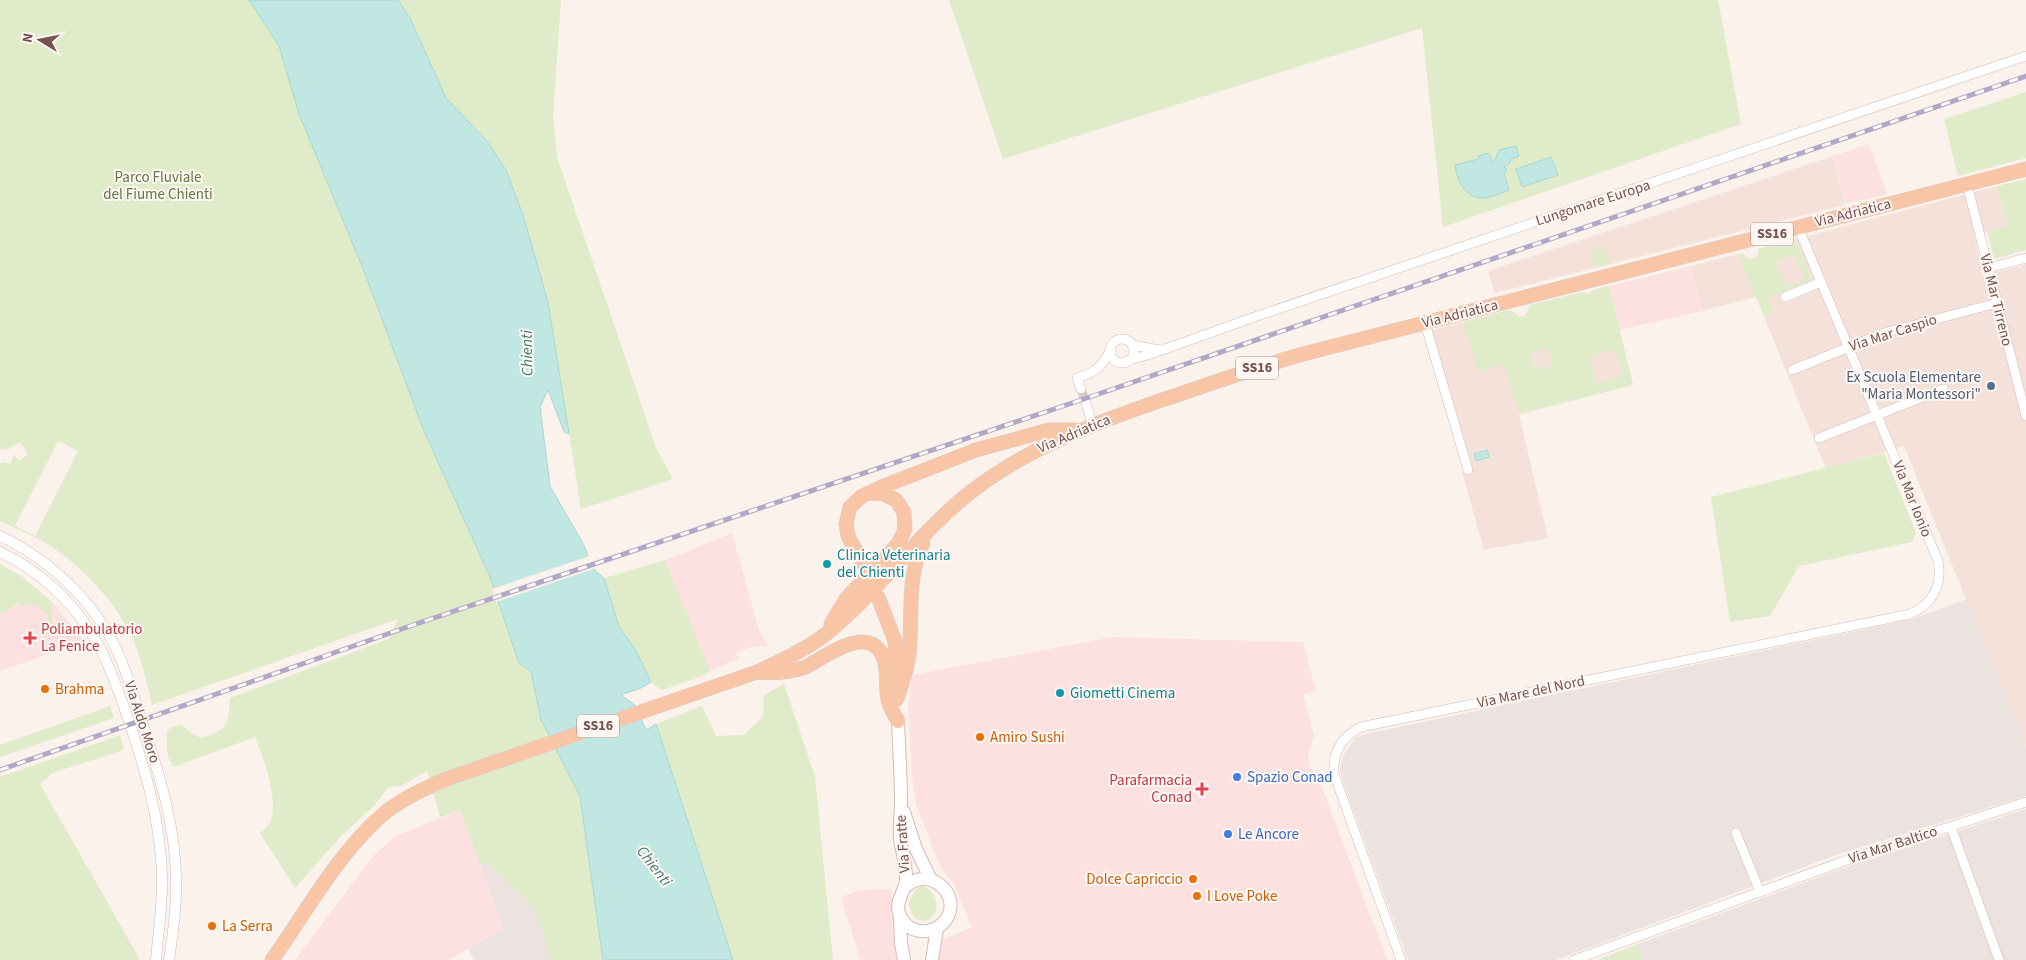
<svg xmlns="http://www.w3.org/2000/svg" width="2026" height="960" font-family="'Source Sans 3',sans-serif">
  <style>
    .residential { fill: #f4e2da }
    .commercial { fill: #fce1e0 }
    .industrial { fill: #ece3e1 }
    .green { fill: #dfebc9; fill-rule: evenodd }
    .water { fill: #c0e7e2; stroke: #a6d8d3 }
    .pier { fill: #fcf2ec }
    .lines { fill: none; stroke-linecap: round; stroke-linejoin: round }
    .minor-tunnel { stroke: #dbcac4; stroke-width: 9; stroke-dasharray: 9 4.5; stroke-linecap: butt }
    .minor-casing { stroke: #d2b9b3; stroke-width: 10 }
    .tertiary-casing { stroke: #d2b9b3; stroke-width: 11 }
    .secondary-casing { stroke: #d7bab3; stroke-width: 14 }
    .primary-casing { stroke: #d9cfcd; stroke-width: 15 }
    .minor { stroke: #fff; stroke-width: 9 }
    .tertiary { stroke: #fff; stroke-width: 10 }
    .secondary { stroke: #fff; stroke-width: 12 }
    .primary { stroke: #f9c5a7; stroke-width: 14 }
    .rail-casing { stroke: #b1a8c8; stroke-width: 5 }
    .rail { stroke: #fff7f3; stroke-width: 3; stroke-dasharray: 9; stroke-linecap: butt }
    .service-dot { fill: #5c6f8a; stroke: #fff7f3; stroke-width: 2 }
    .culture-dot { fill: #0f9aa8; stroke: #fff7f3; stroke-width: 2 }
    .health-dot { fill: #e0444e; stroke: #fff7f3; stroke-width: 2 }
    .food-dot { fill: #e8710a; stroke: #fff7f3; stroke-width: 2 }
    .shop-dot { fill: #3f7fe0; stroke: #fff7f3; stroke-width: 2 }
    .labels { text-anchor: middle; dominant-baseline: central; stroke-width: 4; stroke-linejoin: round; paint-order: stroke }
    .shield { fill: #fff7f3; stroke: #a08480; stroke-width: 1 }
    .shield-label { font-size: 14px; font-weight: bold; fill: #78524e }
    .park-label { font-size: 15px; fill: #607843; stroke: #fff7f3 }
    .street-label { font-size: 15px; fill: #78524e; stroke: #fff7f3 }
    .service-label { font-size: 15px; fill: #4e5e75; stroke: #fff7f3; text-anchor: end }
    .culture-label { font-size: 15px; fill: #0d838f; stroke: #fff7f3; text-anchor: start }
    .health-label { font-size: 15px; fill: #be3a42; stroke: #fff7f3; text-anchor: start }
    .food-label { font-size: 15px; fill: #c56008; stroke: #fff7f3; text-anchor: start }
    .shop-label { font-size: 15px; fill: #366cbe; stroke: #fff7f3; text-anchor: start }
    .water-label { font-size: 16px; font-style: italic; fill: #417c77; stroke: #fff7f3 }
  </style>
  <rect width="100%" height="100%" fill="#fcf2ec"/>
  <g class="residential">
    <path d="M1833 156 1845 205 1495 293 1488 271Z"/>
    <path d="M1997 186 2007 226 1974 235 1983 276 2026 264V747L1904 446 1826 469 1756 297 1702 311 1691 266 1743 253 1746 258 1752 259 1758 255V249Z"/>
    <path d="M1609 286 1633 385 1519 414 1548 538 1484 550 1462 472 1473 468 1432 330 1510 310 1519 317 1526 315 1530 305 1583 292 1589 294 1593 290Z"/>
  </g>
  <g class="commercial">
    <path d="M1869 144 1887 194 1845 204 1833 156Z"/>
    <path d="M1691 266 1702 311 1619 330 1609 286Z"/>
    <path d="M732 533 759 630 769 646 751 647 736 653 738 659 710 671 665 560Z"/>
    <path d="M28 582 55 605 82 639 78 644 0 671V595Z"/>
    <path d="M1113 637 1303 642 1316 691 1303 694 1314 735 1308 755 1310 767 1320 782 1387 960H939L942 940 972 927 953 883 940 867 916 804 912 776 908 709 912 675Z"/>
    <path d="M460 810 503 928 449 960H295L373 856 394 837Z"/>
    <path d="M891 889 898 960H860L841 897 860 890Z"/>
  </g>
  <g class="industrial">
    <path d="M1967 599 2026 747V796L1836 855 1556 960H1408L1343 782 1340 769 1343 756 1355 738 1366 734 1913 619Z"/>
    <path d="M2026 809V960H1644L1638 944 1846 867Z"/>
    <path d="M479 862 490 865 531 905 544 932 549 960H474L468 949 503 928Z"/>
  </g>
  <g class="green">
    <path d="M0 0H249L279 46 299 114 364 271 424 431 490 577 519 663 531 671 541 720 580 796 603 960H549L544 932 531 905 490 865 479 862 460 810 440 817 427 771 401 786 388 787 375 805 340 837 295 888 260 833C263 830 267 827 269 824 281 805 263 756 255 737L174 767C165 757 167 744 167 731L174 726 182 725 190 732 201 738C229 730 228 724 230 698L389 639 398 619 152 705C146 680 141 654 129 631 112 599 85 570 55 549 39 537 18 530 0 521V464L2 462 10 464 14 455 19 461 28 454 20 442 7 450 0 449ZM58 441 78 451 35 536 15 526Z"/>
    <path d="M398 0H561L553 117 557 157 656 448 673 479 581 509 548 302 523 215 506 170 487 141 446 98 410 18Z"/>
    <path d="M949 0H1718L1741 124 1443 227 1422 28 1003 159Z"/>
    <path d="M2026 92V158L1958 176 1944 119Z"/>
    <path d="M2026 179V250L1994 259 1987 231 2007 226 1997 186Z"/>
    <path d="M1795 240 1812 280 1768 298 1773 312 1764 316 1738 254 1743 253 1746 258 1752 259 1758 255V249ZM1794 254 1805 279 1786 287 1775 262Z"/>
    <path d="M1605 246 1610 264 1595 268 1590 250Z"/>
    <path d="M1609 286 1633 385 1519 414 1504 365 1478 372 1463 322 1510 310 1519 317 1526 315 1530 305 1583 292 1589 294 1593 290ZM1548 348 1552 365 1535 370 1530 353ZM1615 350 1623 376 1596 383 1589 356Z"/>
    <path d="M1884 453 1916 533 1912 542 1799 566 1770 616 1730 622 1711 497Z"/>
    <path d="M665 560 710 671 700 677 661 690 651 682 635 649 619 627 604 578Z"/>
    <path d="M0 564 21 576 52 602V623L45 639 42 634 48 628V615L40 608 29 604 22 607 17 602 8 611 0 614Z"/>
    <path d="M784 684 815 777 833 960H733L656 724 702 706 716 736 744 735 763 717 764 695Z"/>
    <path d="M110 706 114 718 0 757V745Z"/>
    <path d="M120 735 124 750 52 773 40 784 139 958V960H0V777Z"/>
    <path d="M922 886C939 891 943 916 924 921 914 920 911 913 909 903L915 890Z"/>
    <path d="M1638 944 1644 960H1598Z"/>
  </g>
  <g class="water">
    <path d="M249 0H398L410 18 446 98 487 141 506 170 523 215 548 302 569 434 564 432 548 390 540 407 550 486 585 547 591 567 604 578 619 627 635 649 651 682 641 688 621 695 635 705 646 730 656 724 733 960H603L580 796 541 720 531 671 519 663 490 577 424 431 364 271 299 114 279 46Z"/>
    <path d="M1516 146 1519 156 1511 159 1510 163 1504 167 1507 170 1504 174 1509 190C1501 193 1493 197 1485 198 1466 200 1457 181 1455 165L1479 159 1478 156 1489 153 1492 161 1495 160 1499 150Z"/>
    <path d="M1551 157 1558 175 1522 187 1516 169Z"/>
    <path d="M1487 450 1489 457 1476 461 1474 454Z"/>
  </g>
  <path class="pier" d="M590 556 593 566 596 568 496 602 492 589Z"/>
  <g class="lines">
    <path class="minor-tunnel" d="M1081 389 1086 403"/>
    <defs>
      <g id="minor">
        <path d="M1967 184 2026 416"/>
        <path d="M1988 268 2026 258"/>
        <path d="M1785 297 1821 282"/>
        <path d="M1425 323 1468 470"/>
        <circle cx="1122" cy="351" r="12"/>
        <path d="M1132 345 1160 350"/>
        <path d="M1129 360 1151 354 1263 314 2026 56"/>
        <path d="M1792 370 1884 333 1997 303"/>
        <path d="M1081 389 1077 378C1096 372 1102 367 1111 349"/>
        <path d="M1086 403 1092 424"/>
        <path d="M1819 438 1943 389"/>
        <path d="M1951 827 1999 960"/>
        <path d="M1736 833 1760 892"/>
        <path d="M1401 960 1334 774C1332 752 1342 737 1361 727L1910 614C1932 605 1943 585 1938 561L1798 227"/>
        <path d="M1574 960 1844 861 2026 802"/>
      </g>
      <g id="tertiary">
        <path d="M0 536C54 562 101 607 123 665 130 683 136 703 142 722 159 773 175 823 176 877 177 905 173 932 169 960"/>
        <path d="M0 552C36 569 68 597 90 631 107 657 117 688 128 718 145 769 161 822 162 877 163 905 158 932 156 960"/>
      </g>
      <g id="secondary">
        <path d="M898 721C899 748 901 774 901 801 901 814 899 826 900 839 902 852 906 864 906 877 907 890 895 899 899 913 905 932 928 937 942 924 967 901 932 862 905 887"/>
        <path d="M904 812 916 849 931 880"/>
        <path d="M900 916 901 943 904 960"/>
        <path d="M932 960 937 928"/>
      </g>
      <g id="primary">
        <path d="M864 565 848 536 846 524 850 507 862 496 884 486 976 450 1049 430H1074"/>
        <path d="M878 597 895 641 897 688"/>
        <path d="M831 624 846 599 898 544 905 529 904 512 896 500 884 494 870 493"/>
        <path d="M757 672C774 673 787 673 803 668 822 660 862 626 880 651 889 663 885 685 888 700 890 708 894 714 898 721"/>
        <path d="M897 699C902 684 907 670 909 654 913 617 906 577 923 543"/>
        <path d="M272 960C306 912 341 848 387 811 407 796 429 786 452 777L757 672C780 661 805 650 826 634 879 591 919 532 972 491 1029 447 1093 424 1159 401 1207 385 1254 368 1303 354L2026 169"/>
      </g>
    </defs>
    <use href="#minor" class="minor-casing"/>
    <use href="#tertiary" class="tertiary-casing"/>
    <use href="#secondary" class="secondary-casing"/>
    <use href="#primary" class="primary-casing"/>
    <use href="#minor" class="minor"/>
    <use href="#tertiary" class="tertiary"/>
    <use href="#secondary" class="secondary"/>
    <use href="#primary" class="primary"/>
    <defs>
      <path id="rail" d="M0 770 416 624 1081 400 2026 76"/>
    </defs>
    <use href="#rail" class="rail-casing"/>
    <use href="#rail" class="rail"/>
  </g>
  <circle class="service-dot" cx="1991" cy="386" r="5"/>
  <g class="culture-dot">
    <circle cx="827" cy="564" r="5"/>
    <circle cx="1060" cy="693" r="5"/>
  </g>
  <g class="health-dot">
    <path d="M27.5 630.5h5v5h5v5h-5v5h-5v-5h-5v-5h5z"/>
    <path d="M1199.5 781.5h5v5h5v5h-5v5h-5v-5h-5v-5h5z"/>
  </g>
  <g class="food-dot">
    <circle cx="45" cy="689" r="5"/>
    <circle cx="980" cy="737" r="5"/>
    <circle cx="1193" cy="879" r="5"/>
    <circle cx="1197" cy="896" r="5"/>
    <circle cx="212" cy="926" r="5"/>
  </g>
  <g class="shop-dot">
    <circle cx="1237" cy="777" r="5"/>
    <circle cx="1228" cy="834" r="5"/>
  </g>
  <g class="labels">
    <g class="shield">
      <rect x="1751" y="222.5" width="42" height="23" rx="4"/>
      <rect x="1236" y="356.5" width="42" height="23" rx="4"/>
      <rect x="577" y="714.5" width="42" height="23" rx="4"/>
    </g>
    <g class="shield-label">
      <text x="1772" y="234">SS16</text>
      <text x="1257" y="368">SS16</text>
      <text x="598" y="726">SS16</text>
    </g>
    <g class="park-label">
      <text x="158" y="177">Parco Fluviale<tspan x="158" dy="17">del Fiume Chienti</tspan></text>
    </g>
    <g class="street-label">
      <text transform="translate(1593 203) rotate(-18)">Lungomare Europa</text>
      <text transform="translate(1853 213) rotate(-14)">Via Adriatica</text>
      <text transform="translate(1996 300) rotate(76)">Via Mar Tirreno</text>
      <text transform="translate(1460 314) rotate(-14)">Via Adriatica</text>
      <text transform="translate(1893 333) rotate(-18)">Via Mar Caspio</text>
      <text transform="translate(1074 434) rotate(-23)">Via Adriatica</text>
      <text transform="translate(1912 499) rotate(68)">Via Mar Ionio</text>
      <text transform="translate(1531 692) rotate(-12)">Via Mare del Nord</text>
      <text transform="translate(142 722) rotate(72)">Via Aldo Moro</text>
      <text transform="translate(903 844) rotate(-94)">Via Fratte</text>
      <text transform="translate(1893 845) rotate(-18)">Via Mar Baltico</text>
    </g>
    <g class="service-label">
      <text x="1981" y="377">Ex Scuola Elementare<tspan x="1981" dy="17">"Maria Montessori"</tspan></text>
    </g>
    <g class="culture-label">
      <text x="837" y="555">Clinica Veterinaria<tspan x="837" dy="17">del Chienti</tspan></text>
      <text x="1070" y="693">Giometti Cinema</text>
    </g>
    <g class="health-label">
      <text x="41" y="629">Poliambulatorio<tspan x="41" dy="17">La Fenice</tspan></text>
      <text x="1192" y="780" text-anchor="end">Parafarmacia<tspan x="1192" dy="17">Conad</tspan></text>
    </g>
    <g class="food-label">
      <text x="55" y="689">Brahma</text>
      <text x="990" y="737">Amiro Sushi</text>
      <text x="1183" y="879" text-anchor="end">Dolce Capriccio</text>
      <text x="1207" y="896">I Love Poke</text>
      <text x="222" y="926">La Serra</text>
    </g>
    <g class="shop-label">
      <text x="1247" y="777">Spazio Conad</text>
      <text x="1238" y="834">Le Ancore</text>
    </g>
    <g class="water-label">
      <text transform="translate(527 353) rotate(-91)">Chienti</text>
      <text transform="translate(654 866) rotate(52)">Chienti</text>
    </g>
  </g>
  <g transform="translate(40 40) rotate(280)" stroke="#fff7f3" stroke-width="4" paint-order="stroke">
  <path d="M0-4L9 19L0 12L-9 19Z" fill="#78524e"/>
  <text y="-8" font-size="14" font-weight="bold" text-anchor="middle" fill="#78524e">N</text>
  </g>
</svg>
